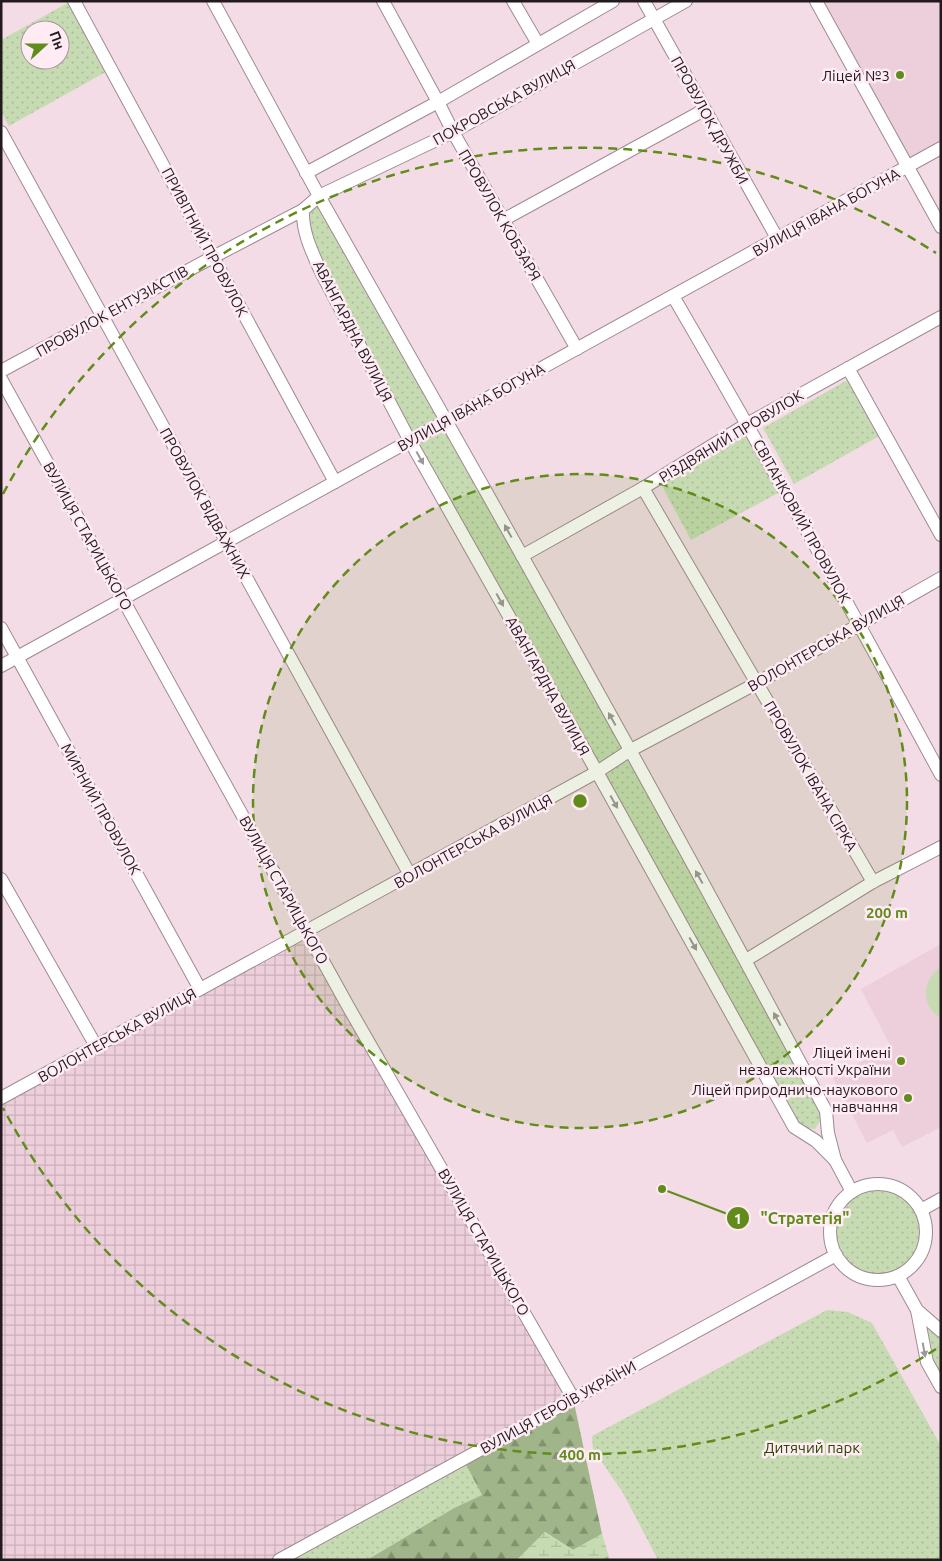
<svg xmlns="http://www.w3.org/2000/svg" width="942" height="1561" font-family="Ubuntu,sans-serif">
  <style>
    .built { fill: #edcedb }
    .industrial { fill: url(#industrial-grid) }
    .grass { fill: url(#grass-dots); fill-rule: evenodd }
    .forest { fill: url(#forest-firs) }
    .wetland { fill: url(#wetland-marsh) }
    .pitch { fill: #c7dbb3 }
    .lines { fill: none; stroke-linecap: round; stroke-linejoin: round }
    .stream { stroke: #a3b88d; stroke-width: 3 }
    .minor-casing { stroke: #9f8a93; stroke-width: 14 }
    .minor { stroke: #fff; stroke-width: 12 }
    .oneway { fill: #9c9899 }
    .ring { fill: none; stroke: #618c1b; stroke-width: 2.5; stroke-dasharray: 9 6 }
    .poi-dot { fill: #618c1b; stroke: #feebf3; stroke-width: 2 }
    .labels { text-anchor: middle; dominant-baseline: central; stroke-width: 5; stroke-linejoin: round; paint-order: stroke }
    .poi-label { font-size: 15px; fill: #221a1d; stroke: #feebf3; text-anchor: end }
    .street-label { font-size: 15px; fill: #221a1d; stroke: #feebf3 }
    .park-label { font-size: 15px; fill: #2d4602; stroke: #feebf3 }
    .centre { fill: #618c1b; stroke: #feebf3; stroke-width: 2.5 }
    .ring-label { font-size: 15px; text-anchor: middle; font-weight: bold; fill: #618c1b; stroke: #feebf3; stroke-width: 5; stroke-linejoin: round; paint-order: stroke }
    .leader { fill: none; stroke: #618c1b; stroke-width: 2 }
    .callout-dot { fill: #618c1b; stroke: #feebf3; stroke-width: 2 }
    .mark-label { font-size: 15px; text-anchor: middle; font-weight: bold; fill: #fff }
    .callout-label { font-size: 16px; text-anchor: middle; font-weight: bold; fill: #618c1b; stroke: #feebf3; stroke-width: 5; stroke-linejoin: round; paint-order: stroke }
  </style>
  <defs>
    <pattern id="industrial-grid" width="8" height="8" patternUnits="userSpaceOnUse" patternTransform="scale(1.25)"><rect width="8" height="8" fill="#edcedb"/><path d="M0 4h8M4 0v8" fill="none" stroke="#cbb0bc"/></pattern>
    <pattern id="grass-dots" width="8" height="8" patternUnits="userSpaceOnUse" patternTransform="scale(1.25)"><rect width="8" height="8" fill="#c7dbb3"/><path d="M2 2h.1M6 6h.1" fill="none" stroke="#abbb9a" stroke-width="1.8" stroke-linecap="round"/></pattern>
    <pattern id="forest-firs" width="22" height="20" patternUnits="userSpaceOnUse" patternTransform="scale(1.25)"><rect width="22" height="20" fill="#a0b589"/><path d="M5 1l3.5 6h-7zM16 11l3.5 6h-7z" fill="#82926f"/></pattern>
    <pattern id="wetland-marsh" width="20" height="14" patternUnits="userSpaceOnUse" patternTransform="scale(1.25)"><rect width="20" height="14" fill="#c7dbb3"/><path d="M1 5h8M5 5V1M11 12h8M15 12V8" fill="none" stroke="#abbb9a"/></pattern>
  </defs>
  <rect width="100%" height="100%" fill="#f4dce6"/>
  <g class="built">
    <path d="M821 1H941V148L907 167Z"/>
    <path d="M941 944V1127L902 1147 893 1130 867 1143 833 1078 890 1045 861 989Z"/>
  </g>
  <path class="industrial" d="M307 931 573 1398 282 1560H1V1098Z"/>
  <g class="grass">
    <path d="M71 1 111 69 9 126 1 112V40ZM30 30H60V60H30Z"/>
    <path d="M319 196 826 1111 815 1129 794 1127 321 272 303 210Z"/>
    <path d="M849 379 881 435 794 484 763 428Z"/>
    <path d="M750 433 780 492 691 540 660 482Z"/>
    <circle cx="878" cy="1232" r="42"/>
    <path d="M827 1310 848 1312 872 1323 941 1446V1560H658L623 1493 593 1449 592 1436Z"/>
    <path d="M917 1310 941 1331V1387Z"/>
    <path d="M463 1459 482 1495 454 1508 367 1560H279Z"/>
  </g>
  <path class="forest" d="M573 1398 602 1534 573 1550 545 1532 517 1560H367L454 1508 482 1495 463 1459Z"/>
  <path class="wetland" d="M545 1532 573 1550 602 1534 610 1560H517Z"/>
  <path class="pitch" d="M941 967V1018C920 1006 922 979 941 967Z"/>
  <g class="lines">
    <path class="stream" d="M605 1560 607 1558"/>
    <defs>
      <g id="minor">
        <path d="M74 1 335 482"/>
        <path d="M383 1 438 102 453 132 577 349"/>
        <path d="M513 1 538 44"/>
        <path d="M644 1 777 238"/>
        <path d="M686 1 453 132 319 196C491 499 662 803 826 1111L828 1133 835 1160 852 1192"/>
        <path d="M816 1 941 227"/>
        <path d="M1 132 410 875"/>
        <path d="M306 173 438 102 613 1"/>
        <path d="M303 210C302 232 312 252 321 272L410 441 597 772 794 1127 816 1141 835 1160"/>
        <path d="M503 220 704 110"/>
        <path d="M673 296C765 454 854 614 941 775"/>
        <path d="M848 368 941 535"/>
        <path d="M1 371 213 257 303 210 319 196 213 1"/>
        <path d="M1 379 349 1008 573 1398"/>
        <path d="M643 488 873 882"/>
        <path d="M522 556 643 488 747 424 941 317"/>
        <path d="M1 628 200 989"/>
        <path d="M1 666 941 148"/>
        <path d="M1 879 96 1046"/>
        <path d="M746 960 873 882 941 847"/>
        <path d="M1 1098 597 772 629 751 757 683 941 578"/>
        <circle cx="878" cy="1232" r="48"/>
        <path d="M921 1210 941 1199"/>
        <path d="M898 1276 917 1310 941 1331"/>
        <path d="M917 1310 927 1362 941 1387"/>
        <path d="M279 1560 836 1255"/>
      </g>
    </defs>
    <use href="#minor" class="minor-casing"/>
    <use href="#minor" class="minor"/>
  </g>
  <defs><path id="oneway-solid" d="M-6-.8H1V-3.2L6.5 0L1 3.2V.8H-6Z" transform="scale(1.25)"/></defs>
  <g class="oneway">
    <use href="#oneway-solid" transform="translate(420 458) rotate(61)"/>
    <use href="#oneway-solid" transform="translate(508 531) rotate(-119)"/>
    <use href="#oneway-solid" transform="translate(500 600) rotate(61)"/>
    <use href="#oneway-solid" transform="translate(612 719) rotate(-119)"/>
    <use href="#oneway-solid" transform="translate(614 802) rotate(61)"/>
    <use href="#oneway-solid" transform="translate(699 877) rotate(-119)"/>
    <use href="#oneway-solid" transform="translate(693 944) rotate(61)"/>
    <use href="#oneway-solid" transform="translate(777 1019) rotate(-118)"/>
    <use href="#oneway-solid" transform="translate(924 1350) rotate(80)"/>
  </g>
  <circle cx="580" cy="801" r="327" fill="#618c1b" fill-opacity=".12"/>
  <g class="ring">
    <circle cx="580" cy="801" r="327"/>
    <path d="M936 1349A654 654 0 0 1 3 1108M3 494A654 654 0 0 1 936 253"/>
  </g>
  <g class="poi-dot">
    <circle cx="900" cy="75" r="5"/>
    <circle cx="901" cy="1061" r="5"/>
    <circle cx="908" cy="1098" r="5"/>
  </g>
  <g class="labels">
    <g class="poi-label">
      <text x="890" y="75">Ліцей №3</text>
      <text x="891" y="1052">Ліцей імені<tspan x="891" dy="17">незалежності України</tspan></text>
      <text x="898" y="1089">Ліцей природничо-наукового<tspan x="898" dy="17">навчання</tspan></text>
    </g>
    <g class="street-label">
      <text transform="translate(504 102) rotate(-29)">ПОКРОВСЬКА ВУЛИЦЯ</text>
      <text transform="translate(710 120) rotate(61)">ПРОВУЛОК ДРУЖБИ</text>
      <text transform="translate(826 212) rotate(-29)">ВУЛИЦЯ ІВАНА БОГУНА</text>
      <text transform="translate(500 215) rotate(60)">ПРОВУЛОК КОБЗАРЯ</text>
      <text transform="translate(205 242) rotate(62)">ПРИВІТНИЙ ПРОВУЛОК</text>
      <text transform="translate(112 311) rotate(-29)">ПРОВУЛОК ЕНТУЗІАСТІВ</text>
      <text transform="translate(353 331) rotate(63)">АВАНГАРДНА ВУЛИЦЯ</text>
      <text transform="translate(471 407) rotate(-29)">ВУЛИЦЯ ІВАНА БОГУНА</text>
      <text transform="translate(731 436) rotate(-31)">РІЗДВЯНИЙ ПРОВУЛОК</text>
      <text transform="translate(205 503) rotate(61)">ПРОВУЛОК ВІДВАЖНИХ</text>
      <text transform="translate(802 521) rotate(61)">СВІТАНКОВИЙ ПРОВУЛОК</text>
      <text transform="translate(88 536) rotate(61)">ВУЛИЦЯ СТАРИЦЬКОГО</text>
      <text transform="translate(826 643) rotate(-30)">ВОЛОНТЕРСЬКА ВУЛИЦЯ</text>
      <text transform="translate(548 686) rotate(61)">АВАНГАРДНА ВУЛИЦЯ</text>
      <text transform="translate(811 776) rotate(60)">ПРОВУЛОК ІВАНА СІРКА</text>
      <text transform="translate(101 809) rotate(61)">МИРНИЙ ПРОВУЛОК</text>
      <text transform="translate(473 841) rotate(-29)">ВОЛОНТЕРСЬКА ВУЛИЦЯ</text>
      <text transform="translate(284 890) rotate(61)">ВУЛИЦЯ СТАРИЦЬКОГО</text>
      <text transform="translate(117 1035) rotate(-29)">ВОЛОНТЕРСЬКА ВУЛИЦЯ</text>
      <text transform="translate(484 1242) rotate(60)">ВУЛИЦЯ СТАРИЦЬКОГО</text>
      <text transform="translate(558 1407) rotate(-29)">ВУЛИЦЯ ГЕРОЇВ УКРАЇНИ</text>
    </g>
    <g class="park-label">
      <text x="812" y="1447">Дитячий парк</text>
    </g>
  </g>
  <circle cx="580" cy="801" r="8" class="centre"/>
  <g class="ring-label">
    <text x="887" y="918">200 m</text>
    <text x="580" y="1460">400 m</text>
  </g>
  <path class="leader" d="M662 1189L738 1218"/>
  <g class="callout-dot">
    <circle cx="662" cy="1189" r="5"/>
    <circle cx="738" cy="1218" r="12"/>
  </g>
  <g class="mark-label">
    <text x="738" y="1224">1</text>
  </g>
  <g class="callout-label">
    <text x="805" y="1224">"Стратегія"</text>
  </g>
  <rect width="942" height="1561" fill="none" stroke="#221a1d" stroke-width="5"/>
  <g transform="translate(45 45) rotate(69)"><circle r="24" fill="#feebf3" stroke="#a6979d"/>
  <path d="M0-4L9 19L0 12L-9 19Z" fill="#618c1b"/>
  <text y="-8" font-size="14" font-weight="bold" text-anchor="middle" fill="#221a1d">Пн</text>
  </g>
</svg>
